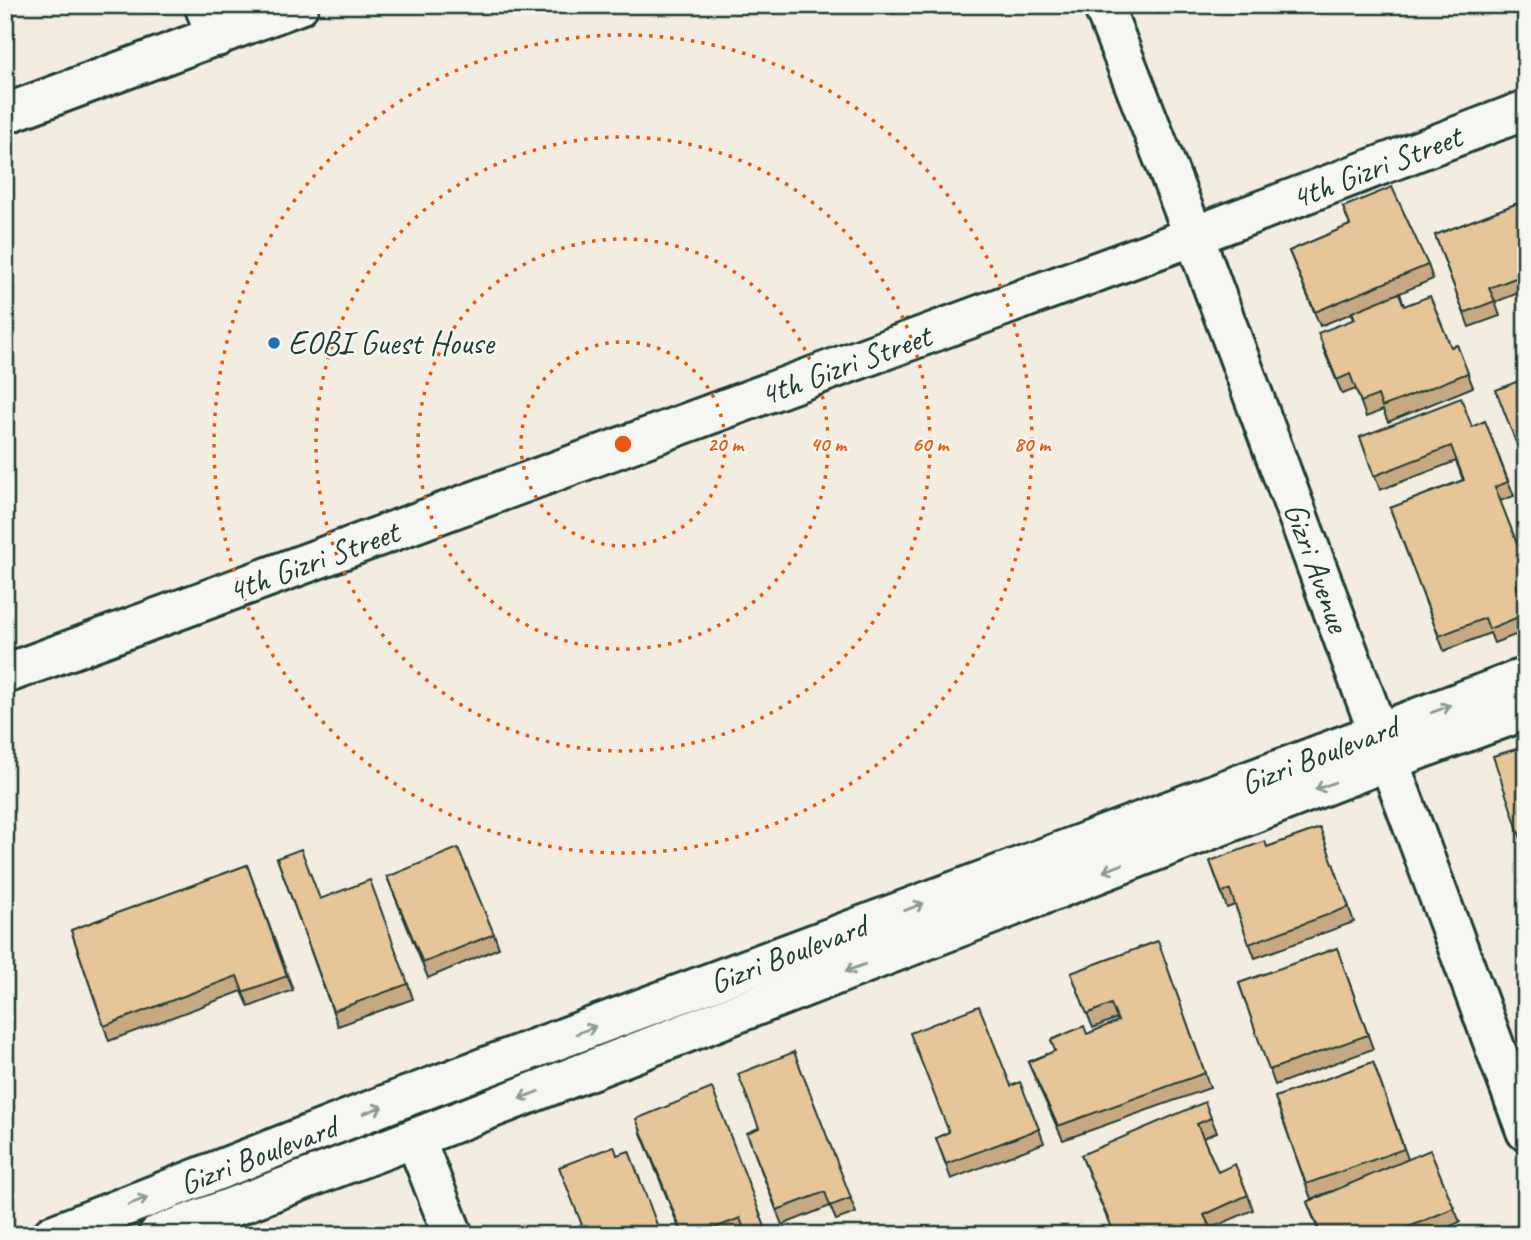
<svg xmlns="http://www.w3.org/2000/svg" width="1531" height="1240" font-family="Caveat,sans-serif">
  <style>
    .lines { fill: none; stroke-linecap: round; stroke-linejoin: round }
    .minor-casing { stroke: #1f3d34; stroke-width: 44 }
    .major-casing { stroke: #1f3d34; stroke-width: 44 }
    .minor { stroke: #f6f6f2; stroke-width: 38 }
    .major { stroke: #f6f6f2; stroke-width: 38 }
    .wall { fill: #c6a983; stroke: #1f3d34; stroke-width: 2 }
    .building { fill: #e6c598; stroke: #1f3d34; stroke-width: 2 }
    .oneway { stroke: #8a9a93 }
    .ring { fill: none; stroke: #e8590c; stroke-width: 3.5; stroke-dasharray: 3.5 7 }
    .poi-dot { fill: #1f6fb2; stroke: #f6f6f2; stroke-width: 2.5 }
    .labels { text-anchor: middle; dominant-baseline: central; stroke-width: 5; stroke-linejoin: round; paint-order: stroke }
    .street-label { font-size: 33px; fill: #1f3d34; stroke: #f6f6f2 }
    .poi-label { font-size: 33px; fill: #1f3d34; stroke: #f6f6f2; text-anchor: start }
    .centre { fill: #e8590c; stroke: #f6f6f2; stroke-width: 3.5 }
    .ring-label { font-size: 21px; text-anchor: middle; font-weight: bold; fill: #e8590c; stroke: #f6f6f2; stroke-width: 5; stroke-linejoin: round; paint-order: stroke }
  </style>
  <rect width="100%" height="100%" fill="#f3ece0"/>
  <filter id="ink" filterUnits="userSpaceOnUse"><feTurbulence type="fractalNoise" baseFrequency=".0143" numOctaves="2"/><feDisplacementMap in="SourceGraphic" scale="14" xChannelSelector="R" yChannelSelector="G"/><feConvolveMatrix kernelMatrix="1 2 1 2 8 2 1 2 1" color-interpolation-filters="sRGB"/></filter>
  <g filter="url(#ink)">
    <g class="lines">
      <defs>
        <g id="minor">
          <path d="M204 5 217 37"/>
          <path d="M1103 5 1194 236 1526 1131"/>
          <path d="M5 114 299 5"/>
          <path d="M5 674 1194 236 1526 110"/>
          <path d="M415 1138 453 1235"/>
        </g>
        <g id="major">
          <path d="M52 1235 400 1099 1526 677"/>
          <path d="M158 1235 415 1138 1388 761 1526 710"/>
        </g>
      </defs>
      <use href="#minor" class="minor-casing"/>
      <use href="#major" class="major-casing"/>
      <use href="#minor" class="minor"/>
      <use href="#major" class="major"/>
    </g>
    <g class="wall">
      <path d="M1526 200V290L1495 302 1500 316 1469 327 1435 235Z"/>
      <path d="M1343 207 1428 265 1433 279 1400 293 1404 306 1451 347 1457 345 1473 387 1388 422 1383 410 1366 417 1356 389 1342 394 1323 348 1354 319 1352 313 1320 326 1289 251 1350 225Z"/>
      <path d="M1485 421 1514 496 1500 501 1526 567V600L1523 601 1526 609V631L1494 643 1490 633 1444 651 1390 508 1463 480 1456 461 1380 490 1360 437 1472 427Z"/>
      <path d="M1320 828 1354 922 1255 958 1235 905 1227 908 1210 861 1267 847Z"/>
      <path d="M277 858 408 984 413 999 338 1026Z"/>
      <path d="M247 865 293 990 249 1007 242 991 109 1041 71 930Z"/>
      <path d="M387 877 494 934 499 948 428 978Z"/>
      <path d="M1158 941 1210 1088 1063 1140 1034 1076 1028 1062 1055 1051 1118 1021 1117 1018 1093 1028 1071 973Z"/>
      <path d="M1337 948 1373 1049 1275 1085 1239 983Z"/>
      <path d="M794 1052 856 1213 836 1220 830 1206 782 1225 747 1133 759 1128Z"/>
      <path d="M1373 1062 1408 1159 1454 1208 1460 1222 1430 1235H1320L1307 1202 1332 1191 1311 1199 1275 1097Z"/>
      <path d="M1011 1086 1039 1129 1044 1143 951 1179 936 1138 949 1132Z"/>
      <path d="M1211 1118 1217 1132 1203 1138 1218 1172 1248 1195 1253 1210 1211 1228 1213 1235H1114L1081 1155Z"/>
      <path d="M641 1133 765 1227 768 1235H746L745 1233 740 1235H682Z"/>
    </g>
    <g class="building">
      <path d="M1392 187 1428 265 1315 312 1289 251 1350 225 1343 207Z"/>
      <path d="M1526 200V274L1489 288 1495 301 1464 313 1435 235Z"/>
      <path d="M1399 293 1404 306 1430 296 1451 347 1457 345 1468 373 1382 407 1378 395 1361 402 1350 374 1337 380 1318 333 1355 319 1352 312Z"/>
      <path d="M1526 378V469L1496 390Z"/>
      <path d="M1461 398 1472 427 1485 421 1508 482 1495 487 1526 567V583L1517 586 1526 609V614L1489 629 1485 618 1439 636 1390 508 1464 480 1451 446 1374 476 1360 437Z"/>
      <path d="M1526 746V844L1523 845 1493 756Z"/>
      <path d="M1320 828 1349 907 1249 944 1230 890 1222 893 1210 861 1265 841 1267 847Z"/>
      <path d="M458 848 494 934 423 963 387 877Z"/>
      <path d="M301 849 320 899 370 880 408 984 333 1011 277 858Z"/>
      <path d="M247 865 287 976 243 992 237 976 104 1026 71 930Z"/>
      <path d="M1158 941 1205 1073 1058 1126 1028 1062 1055 1051 1051 1040 1084 1026 1087 1034 1118 1021 1111 1004 1087 1014 1071 973Z"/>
      <path d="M1337 948 1368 1035 1269 1070 1239 983Z"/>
      <path d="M979 1006 1011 1086 1020 1082 1039 1129 946 1164 936 1138 949 1132 910 1033Z"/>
      <path d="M794 1052 851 1198 830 1206 825 1192 777 1210 747 1133 759 1128 738 1074Z"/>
      <path d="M1373 1062 1404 1149 1306 1184 1275 1097Z"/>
      <path d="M712 1088 765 1227 746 1234 740 1218 697 1235H683L636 1119Z"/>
      <path d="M1205 1102 1211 1118 1197 1124 1218 1172 1235 1164 1248 1195 1204 1215 1211 1229 1197 1235H1115L1081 1155Z"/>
      <path d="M614 1146 617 1155 629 1151 661 1235H586L559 1167Z"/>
      <path d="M1430 1150 1454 1208 1390 1235H1321L1307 1202Z"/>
      <path d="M400 1225 404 1235H376Z"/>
      <path d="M874 1231 876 1235H865Z"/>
    </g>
    <defs><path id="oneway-shaft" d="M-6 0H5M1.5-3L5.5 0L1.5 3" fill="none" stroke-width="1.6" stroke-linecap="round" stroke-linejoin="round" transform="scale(1.75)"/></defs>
    <g class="oneway">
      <use href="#oneway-shaft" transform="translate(1441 709) rotate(-21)"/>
      <use href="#oneway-shaft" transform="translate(1325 786) rotate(159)"/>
      <use href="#oneway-shaft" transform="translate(1113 868) rotate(159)"/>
      <use href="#oneway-shaft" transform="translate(914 907) rotate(-21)"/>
      <use href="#oneway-shaft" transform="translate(855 968) rotate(159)"/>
      <use href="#oneway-shaft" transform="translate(586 1030) rotate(-21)"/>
      <use href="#oneway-shaft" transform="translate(529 1095) rotate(159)"/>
      <use href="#oneway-shaft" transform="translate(373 1110) rotate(-21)"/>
      <use href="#oneway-shaft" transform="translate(138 1201) rotate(-21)"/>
    </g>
  </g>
  <g class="ring">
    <circle cx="623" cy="444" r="102"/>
    <circle cx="623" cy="444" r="205"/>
    <circle cx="623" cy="444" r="307"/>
    <circle cx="623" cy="444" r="409"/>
  </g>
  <circle class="poi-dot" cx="274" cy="343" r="7"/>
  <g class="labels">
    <g class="street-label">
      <text transform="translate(1376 167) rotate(-21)">4th Gizri Street</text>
      <text transform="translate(845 365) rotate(-20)">4th Gizri Street</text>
      <text transform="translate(313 561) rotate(-20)">4th Gizri Street</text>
      <text transform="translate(1317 567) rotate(70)">Gizri Avenue</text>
      <text transform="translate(1319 755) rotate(-21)">Gizri Boulevard</text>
      <text transform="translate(788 954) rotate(-21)">Gizri Boulevard</text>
      <text transform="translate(258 1155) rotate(-21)">Gizri Boulevard</text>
    </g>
    <g class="poi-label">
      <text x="288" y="343">EOBI Guest House</text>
    </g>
  </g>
  <circle cx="623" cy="444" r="10" class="centre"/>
  <g class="ring-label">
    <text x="725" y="451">20 m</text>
    <text x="828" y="451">40 m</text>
    <text x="930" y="451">60 m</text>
    <text x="1032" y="451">80 m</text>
  </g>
  <rect width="1531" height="1240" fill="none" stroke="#f6f6f2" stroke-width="28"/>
  <rect x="14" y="14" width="1503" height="1212" fill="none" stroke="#1f3d34" stroke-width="2.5" filter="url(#ink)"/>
</svg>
